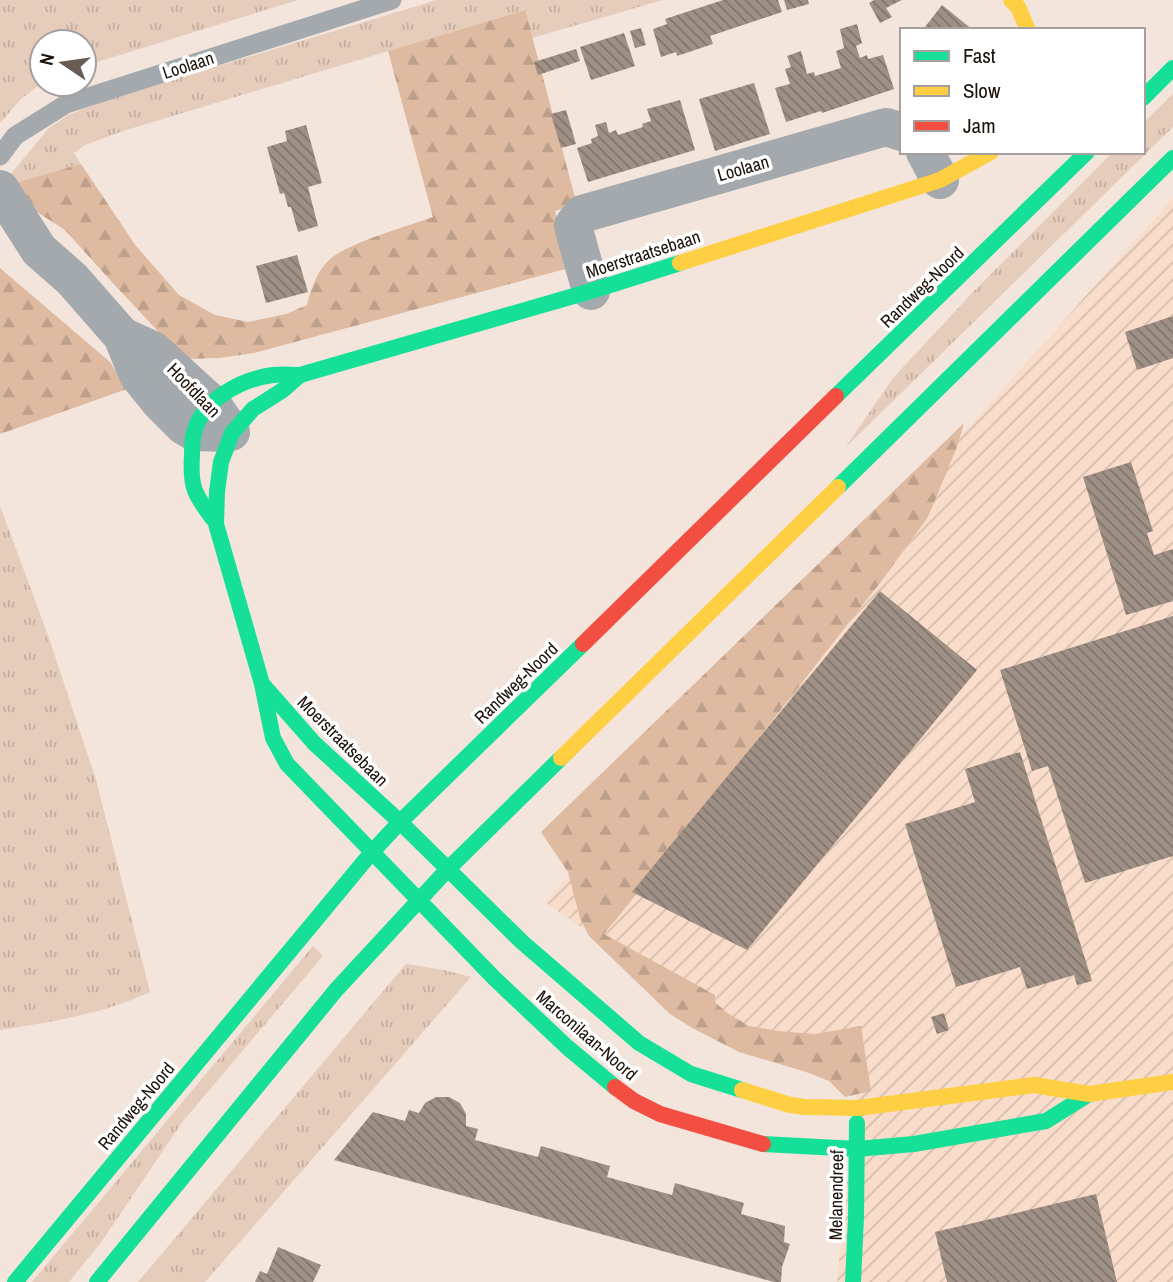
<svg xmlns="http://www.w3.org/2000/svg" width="1173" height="1282" font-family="'Archivo Narrow',sans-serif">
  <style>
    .industrial { fill: url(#industrial-furrows) }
    .grass { fill: url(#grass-tufts) }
    .forest { fill: url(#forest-firs) }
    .building { fill: url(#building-back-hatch) }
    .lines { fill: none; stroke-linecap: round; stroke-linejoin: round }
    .lane { stroke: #a3a9ac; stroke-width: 19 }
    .street { stroke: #a3a9ac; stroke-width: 38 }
    .fast { stroke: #16e098; stroke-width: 16 }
    .slow { stroke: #ffcf43; stroke-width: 16 }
    .jam { stroke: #f24e42; stroke-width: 16 }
    .labels { text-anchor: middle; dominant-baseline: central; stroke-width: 7; stroke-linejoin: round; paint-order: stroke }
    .street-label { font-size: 18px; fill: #1d120a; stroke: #fff }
  </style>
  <defs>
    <pattern id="industrial-furrows" width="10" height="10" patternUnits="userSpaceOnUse" patternTransform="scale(1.75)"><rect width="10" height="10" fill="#f9ddca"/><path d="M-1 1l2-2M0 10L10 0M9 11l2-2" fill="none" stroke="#d5bdac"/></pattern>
    <pattern id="grass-tufts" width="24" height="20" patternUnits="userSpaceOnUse" patternTransform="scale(1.75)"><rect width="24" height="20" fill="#e6ccba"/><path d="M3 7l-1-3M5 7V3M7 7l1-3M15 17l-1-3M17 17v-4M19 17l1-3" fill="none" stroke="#c5ae9f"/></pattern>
    <pattern id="forest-firs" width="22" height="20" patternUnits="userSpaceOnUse" patternTransform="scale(1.75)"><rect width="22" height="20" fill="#debaa1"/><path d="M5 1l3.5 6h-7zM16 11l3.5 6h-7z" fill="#be9f89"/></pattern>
    <pattern id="building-back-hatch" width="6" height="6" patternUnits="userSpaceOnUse" patternTransform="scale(1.75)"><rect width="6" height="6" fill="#9f9085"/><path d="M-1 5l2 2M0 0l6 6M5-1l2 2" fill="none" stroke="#81746b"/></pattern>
  </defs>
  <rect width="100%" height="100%" fill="#f3e5dc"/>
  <path class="industrial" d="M1173 198V1282H837L857 1084 709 1016 545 902Z"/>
  <g class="grass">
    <path d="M0 0H298L84 66V42H42V83L21 99 0 123Z"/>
    <path d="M437 0H663L532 38 524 10 123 131 85 145 74 153 81 164 0 187 49 128 68 115 112 98Z"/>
    <path d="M1173 94V127L845 448 893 378 974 291 1113 152H1143V123Z"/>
    <path d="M0 506 49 638 96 780 150 992C100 1015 54 1021 0 1030Z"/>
    <path d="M313 946 323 956 183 1121 102 1241 69 1282H32Z"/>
    <path d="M406 964 444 970 471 977 205 1282H138Z"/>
  </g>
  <g class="forest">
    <path d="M525 10 577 205 555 211 569 268 254 353 219 358 184 359 110 280 65 230 0 188V187L81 164 136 246 179 295 215 315 248 322 286 314 307 305C311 289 316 273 328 261 346 243 406 227 433 217L388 51Z"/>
    <path d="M0 268 110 362 127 389 0 434Z"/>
    <path d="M964 423 957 447 928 517 883 579 635 896 604 934 715 995V1002L726 1012 749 1026 779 1031 815 1034 861 1026 871 1091 845 1097 829 1081 806 1072 739 1052 694 1029 670 1014 589 936 580 918 568 872 541 832Z"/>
  </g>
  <g class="building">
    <path d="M723 0H778L782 12 710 36 713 44 677 56 676 52 661 57 653 29 667 24 665 19Z"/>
    <path d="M784 0H808L809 4 787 10Z"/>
    <path d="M874 0H902L886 8 892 17 880 23 869 3Z"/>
    <path d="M942 5 973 30H927L925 27Z"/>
    <path d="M857 24 862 43 856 46 860 58 867 55 868 59 883 55 894 89 822 113 821 111 786 122 775 88 790 84 785 69 791 67 787 56 801 51 807 74 814 72 815 76 841 68 836 51 844 48 840 29Z"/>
    <path d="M641 28 646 45 635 48 630 31Z"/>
    <path d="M624 33 635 66 591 80 580 47Z"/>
    <path d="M576 49 580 61 538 75 534 62Z"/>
    <path d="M754 83 770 134 715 151 699 99Z"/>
    <path d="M680 100 695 150 588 182 577 148 592 143 591 139 598 136 595 125 606 122 609 133 616 130 618 135 643 127 642 124 651 121 647 109Z"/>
    <path d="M566 110 576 144 561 148 551 114Z"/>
    <path d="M306 125 322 183 308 187 318 226 298 232 291 207H288L284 193 280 194 267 147 287 141 285 131Z"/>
    <path d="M297 255 308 292 266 303 256 266Z"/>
    <path d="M1173 316V358L1137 370 1125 332Z"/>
    <path d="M1131 462 1153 531 1147 533 1154 555 1173 549V601L1126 615 1083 477Z"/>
    <path d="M880 591 977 670 747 950 632 892Z"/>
    <path d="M1173 616V856L1085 883 1048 766 1032 771 1000 670Z"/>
    <path d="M1020 752 1092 981 1077 985 1074 975 1027 989 1020 967 956 987 905 824 975 802 965 769Z"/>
    <path d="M944 1013 949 1030 937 1034 931 1017Z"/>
    <path d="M436 1097H449L460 1103 466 1114V1126L478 1129 475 1140 538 1157 541 1146 610 1166 607 1177 672 1195 675 1183 744 1203 741 1214 785 1226 784 1242 790 1244 782 1267 781 1282H774L334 1160 373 1112 405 1121 409 1110 419 1113 425 1103Z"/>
    <path d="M1096 1194 1117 1282H947L935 1232Z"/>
    <path d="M278 1247 321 1265 313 1282H255L260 1271 267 1274Z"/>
  </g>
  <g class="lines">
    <path class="lane" d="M0 156 15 136 66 104 392 0"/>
    <g class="street">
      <path d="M925 152 940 180"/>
      <path d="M0 189 39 250 72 279 122 336 138 375 160 402 184 426 194 432 227 433"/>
      <path d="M591 291 573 226 582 214 886 127 902 132"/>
      <path d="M122 336 153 350 212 404 231 432"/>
    </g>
    <g class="fast">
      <path d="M1143 98 1173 68"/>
      <path d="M300 375 283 390 253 409 232 433 221 462 217 492 216 524 262 684 273 738 287 764 494 978 567 1047 615 1087"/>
      <path d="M836 396 1087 152"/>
      <path d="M838 487 1173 158"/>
      <path d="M213 519C194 494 190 487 192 455 192 448 192 440 194 433 202 400 241 379 273 375 282 374 291 375 300 375L591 291 680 263"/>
      <path d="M264 686 314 743 400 822 522 942 639 1043 691 1074 742 1090"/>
      <path d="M763 1144 857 1149 914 1144 1046 1121 1089 1094"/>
      <path d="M15 1282 372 852 400 822 583 644"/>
      <path d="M97 1282 336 990 447 870 561 758"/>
      <path d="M853 1282 856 1218 857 1123"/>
    </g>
    <g class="slow">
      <path d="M1011 0 1018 7 1028 30"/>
      <path d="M680 263 940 180 991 152"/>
      <path d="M561 758 838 487"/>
      <path d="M742 1090 790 1105 805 1107 858 1108 1034 1085 1089 1094 1173 1082"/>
    </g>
    <g class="jam">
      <path d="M583 644 836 396"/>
      <path d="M615 1087 634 1101 660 1114 763 1144"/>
    </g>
  </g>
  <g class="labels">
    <g class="street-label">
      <text transform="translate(188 65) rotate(-18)">Loolaan</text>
      <text transform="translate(743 168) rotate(-16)">Loolaan</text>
      <text transform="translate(643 254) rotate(-18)">Moerstraatsebaan</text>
      <text transform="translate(922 287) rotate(-44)">Randweg-Noord</text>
      <text transform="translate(194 390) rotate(46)">Hoofdlaan</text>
      <text transform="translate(516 683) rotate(-44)">Randweg-Noord</text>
      <text transform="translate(343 741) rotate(45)">Moerstraatsebaan</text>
      <text transform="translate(587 1035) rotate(41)">Marconilaan-Noord</text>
      <text transform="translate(136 1106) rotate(-50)">Randweg-Noord</text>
      <text transform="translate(836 1195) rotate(-89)">Melanendreef</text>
    </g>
  </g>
  <rect x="900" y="28" width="245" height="126" fill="#ffffff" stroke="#a5a09d" stroke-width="2"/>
  <rect x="914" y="51" width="35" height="10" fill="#16e098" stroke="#a5a09d" stroke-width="2"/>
  <text x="963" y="63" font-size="21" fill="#1d120a">Fast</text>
  <rect x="914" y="86" width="35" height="10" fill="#ffcf43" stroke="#a5a09d" stroke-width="2"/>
  <text x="963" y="98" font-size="21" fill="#1d120a">Slow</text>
  <rect x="914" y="121" width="35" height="10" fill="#f24e42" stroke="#a5a09d" stroke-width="2"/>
  <text x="963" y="133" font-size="21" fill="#1d120a">Jam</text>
  <g transform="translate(63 63) rotate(283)"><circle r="33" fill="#ffffff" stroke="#a5a09d" stroke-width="2"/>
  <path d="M0-5L12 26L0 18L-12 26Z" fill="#685c54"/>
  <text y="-10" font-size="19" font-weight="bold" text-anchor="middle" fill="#1d120a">N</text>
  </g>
</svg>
